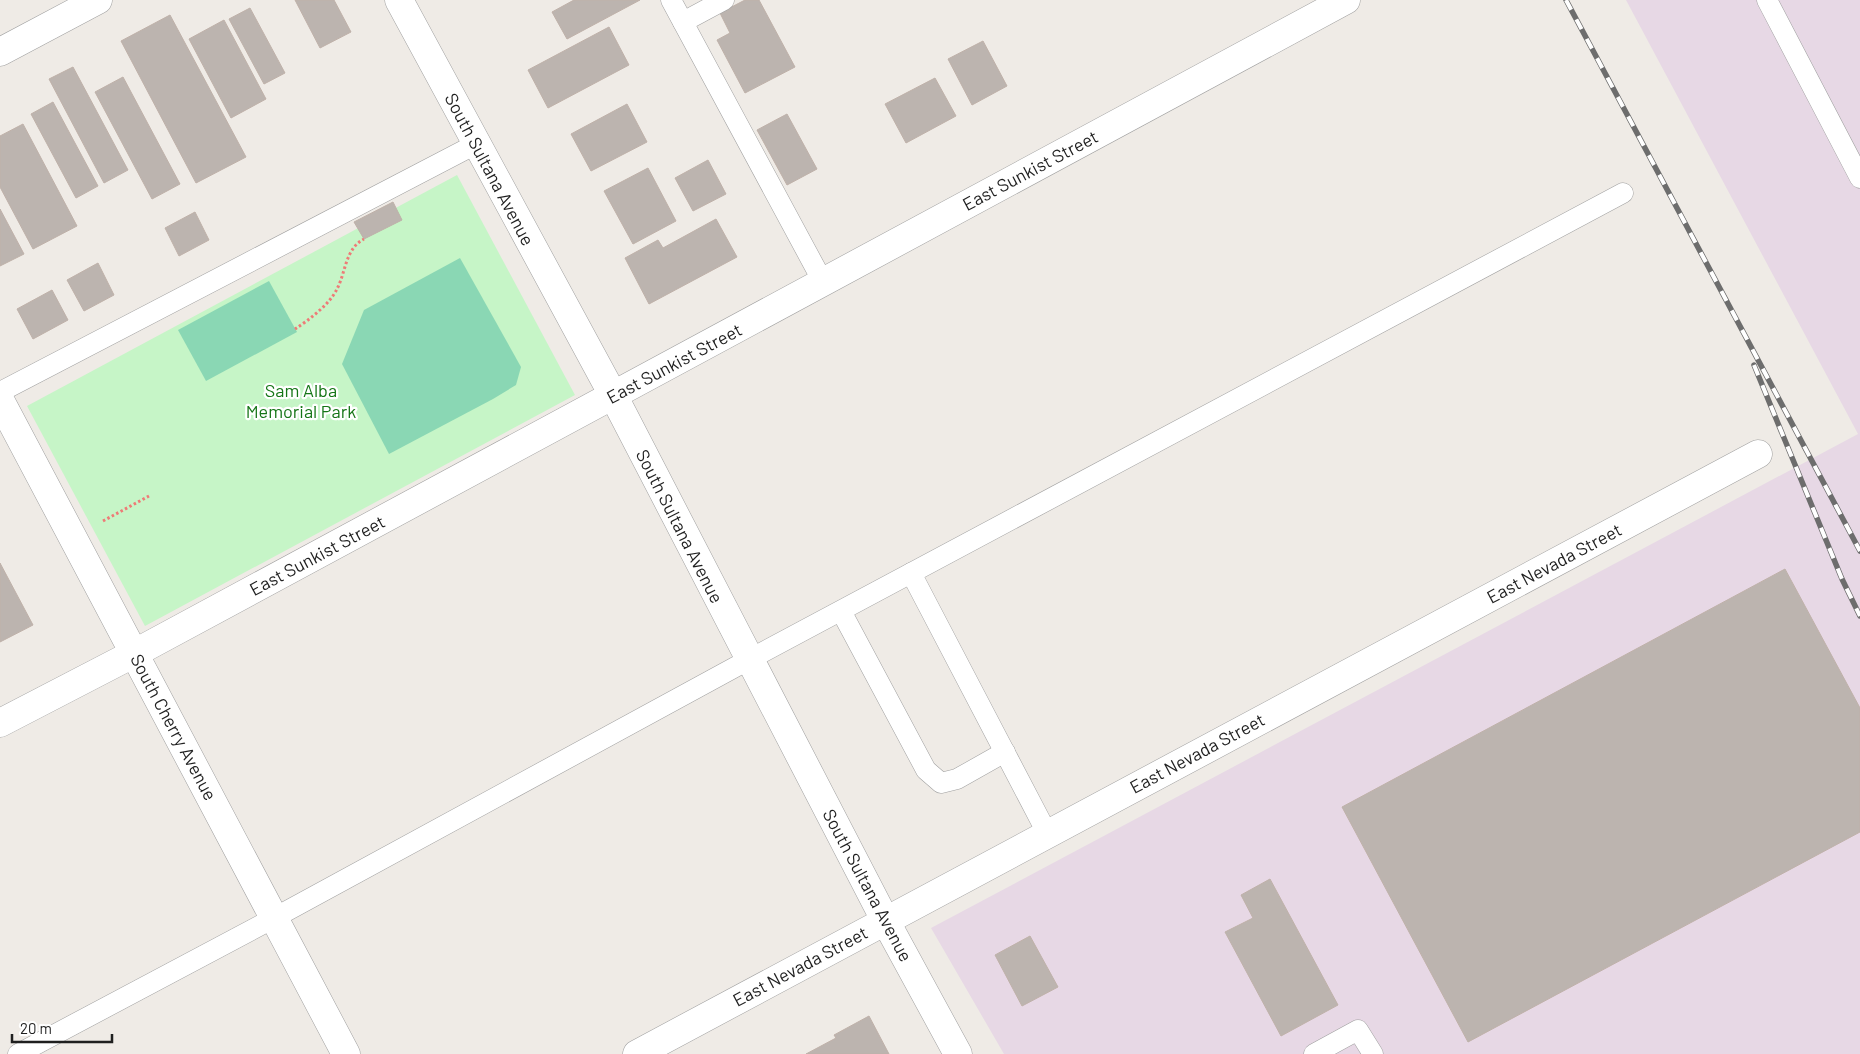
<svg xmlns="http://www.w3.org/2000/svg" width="1860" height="1054" font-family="Barlow,sans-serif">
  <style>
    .industrial { fill: #e7d8e5 }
    .park { fill: #c6f5c7 }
    .pitch { fill: #8ad7b4 }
    .building { fill: #bcb4af; stroke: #bfb1a9 }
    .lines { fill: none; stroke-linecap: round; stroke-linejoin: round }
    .service-casing { stroke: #a0a0a0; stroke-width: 21 }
    .minor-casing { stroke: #a0a0a0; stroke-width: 29 }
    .tertiary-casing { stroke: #a0a0a0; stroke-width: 29 }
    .path { stroke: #ee7b77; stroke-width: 3; stroke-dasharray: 2.5 2.5; stroke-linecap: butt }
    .service { stroke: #fff; stroke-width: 20 }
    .minor { stroke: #fff; stroke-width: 28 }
    .tertiary { stroke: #fff; stroke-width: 28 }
    .rail-casing { stroke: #6d6d6d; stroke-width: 5.5 }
    .rail { stroke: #fff; stroke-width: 4; stroke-dasharray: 11; stroke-linecap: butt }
    .labels { text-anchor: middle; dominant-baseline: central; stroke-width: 4.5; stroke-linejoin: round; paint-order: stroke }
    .street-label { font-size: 18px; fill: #1f1f1f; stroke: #fff }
    .park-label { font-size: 18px; fill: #157516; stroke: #fff }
  </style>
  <rect width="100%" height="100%" fill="#efebe6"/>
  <path class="industrial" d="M1626 0H1860V1054H1004L931 928 1858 434Z"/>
  <path class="park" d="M457 175 575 395 145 626 27 406Z"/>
  <g class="pitch">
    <path d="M460 258 521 367 516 385 493 399 389 454 342 364 364 310Z"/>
    <path d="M269 281 297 332 206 381 178 330Z"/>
  </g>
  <g class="building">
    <path d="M295 0H334L351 32 320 48Z"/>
    <path d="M574 0H640L567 39 552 12Z"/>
    <path d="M745 0H759L795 67 745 93 717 40 730 33 720 13Z"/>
    <path d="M250 8 285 73 264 84 229 19Z"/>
    <path d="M170 15 246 157 196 183 121 41Z"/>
    <path d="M224 20 266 99 231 118 189 39Z"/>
    <path d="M609 27 629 65 548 108 528 70Z"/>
    <path d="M983 41 1007 86 972 105 948 59Z"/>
    <path d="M73 67 128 170 104 183 49 79Z"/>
    <path d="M123 77 180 184 152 199 95 92Z"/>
    <path d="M935 78 956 116 906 143 885 104Z"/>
    <path d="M53 102 98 186 76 198 31 114Z"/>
    <path d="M627 104 647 142 591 171 571 134Z"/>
    <path d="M787 114 817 169 787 185 757 130Z"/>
    <path d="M23 124 77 226 33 249 0 187V136Z"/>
    <path d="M708 160 726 194 693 211 675 178Z"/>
    <path d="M648 168 676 221 633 244 604 191Z"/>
    <path d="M393 202 402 220 364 239 354 222Z"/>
    <path d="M0 209 24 254 0 266Z"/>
    <path d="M195 212 209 240 179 256 165 228Z"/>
    <path d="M716 219 737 257 649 304 625 258 658 240 663 248Z"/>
    <path d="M98 263 114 295 84 311 67 280Z"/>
    <path d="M52 290 68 320 33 339 17 309Z"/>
    <path d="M0 563 33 625 0 642Z"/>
    <path d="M1785 569 1860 708V832L1468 1042 1342 807Z"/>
    <path d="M1270 879 1338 1005 1281 1036 1225 932 1253 918 1241 895Z"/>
    <path d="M1030 936 1058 987 1022 1006 995 955Z"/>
    <path d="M869 1016 889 1054H806L836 1038 834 1035Z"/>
  </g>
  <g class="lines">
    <defs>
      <g id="service">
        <path d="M671 0 823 282"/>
        <path d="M1767 0 1860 178"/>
        <path d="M683 22 724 0"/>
        <path d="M0 392 476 144"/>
        <path d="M911 573 1047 833"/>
        <path d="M841 611 926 770 941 783 957 779 1005 752"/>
        <path d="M18 1054 274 918 750 659 1623 193"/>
        <path d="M1314 1054 1358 1030 1373 1054"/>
      </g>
      <g id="minor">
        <path d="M0 52 98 0"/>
        <path d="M0 400 346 1054"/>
        <path d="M0 723 135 653 1346 0"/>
        <path d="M637 1054 1758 454"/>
      </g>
      <path id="tertiary" d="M399 0 613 395 885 920 958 1054"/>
    </defs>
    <use href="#service" class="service-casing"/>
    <use href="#minor" class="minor-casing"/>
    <use href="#tertiary" class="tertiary-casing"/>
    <g class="path">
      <path d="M295 329C309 320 330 304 337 289 346 272 345 249 364 239"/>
      <path d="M103 521 149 496"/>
    </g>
    <use href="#service" class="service"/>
    <use href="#minor" class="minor"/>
    <use href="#tertiary" class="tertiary"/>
    <defs>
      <g id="rail">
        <path d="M1566 0 1860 551"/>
        <path d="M1754 365 1842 579 1860 616"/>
      </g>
    </defs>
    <use href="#rail" class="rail-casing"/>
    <use href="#rail" class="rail"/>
  </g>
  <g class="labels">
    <g class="street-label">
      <text transform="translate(490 169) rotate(62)">South Sultana Avenue</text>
      <text transform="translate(1030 170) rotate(-28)">East Sunkist Street</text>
      <text transform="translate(674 363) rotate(-28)">East Sunkist Street</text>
      <text transform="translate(680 526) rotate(63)">South Sultana Avenue</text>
      <text transform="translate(317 555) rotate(-28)">East Sunkist Street</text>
      <text transform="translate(1554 563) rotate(-28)">East Nevada Street</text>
      <text transform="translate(174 727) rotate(62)">South Cherry Avenue</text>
      <text transform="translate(1197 753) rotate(-28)">East Nevada Street</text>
      <text transform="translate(868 885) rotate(62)">South Sultana Avenue</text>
      <text transform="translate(800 966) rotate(-28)">East Nevada Street</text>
    </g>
    <g class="park-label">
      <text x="301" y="390">Sam Alba<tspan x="301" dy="21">Memorial Park</tspan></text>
    </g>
  </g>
  <path d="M12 1034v8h100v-8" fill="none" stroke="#1f1f1f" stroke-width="2.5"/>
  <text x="20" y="1034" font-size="15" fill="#1f1f1f" stroke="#ffffff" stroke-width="4" paint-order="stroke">20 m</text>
</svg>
